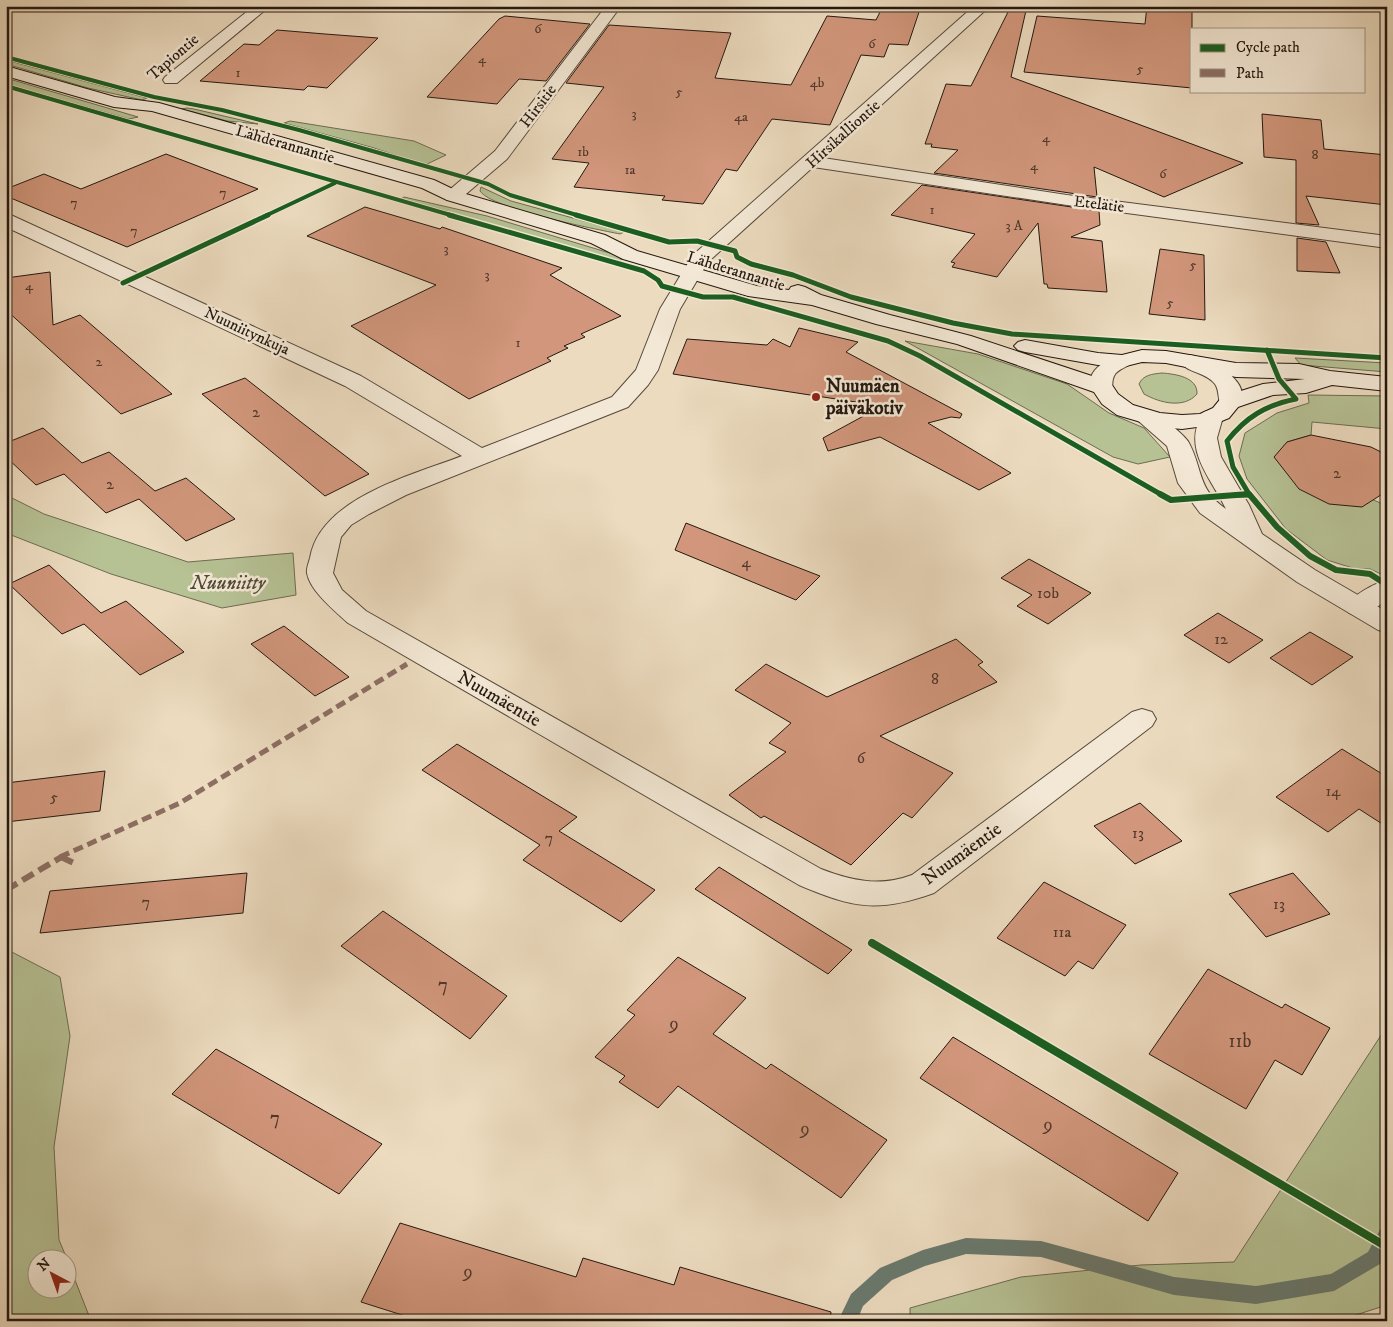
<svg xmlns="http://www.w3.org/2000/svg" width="1393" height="1327" font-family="'IM FELL DW Pica',serif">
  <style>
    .green { fill: #b6c194; stroke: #6d6c52 }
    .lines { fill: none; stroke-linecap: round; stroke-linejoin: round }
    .stream { fill: #6a7a6f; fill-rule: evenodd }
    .building { fill: #d1967b; stroke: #241810 }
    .minor-casing { stroke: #56493c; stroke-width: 2 }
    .tertiary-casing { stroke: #56493c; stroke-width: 2 }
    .secondary-casing { stroke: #241810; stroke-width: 2 }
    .minor { fill: #f3e8d5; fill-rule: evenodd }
    .tertiary { fill: #f3e8d5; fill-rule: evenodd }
    .secondary { fill: #f3e8d5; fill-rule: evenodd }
    .quiet-far1 { stroke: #8d6e63; stroke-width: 5; stroke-dasharray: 10 5; stroke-linecap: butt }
    .quiet { stroke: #8d6e63; stroke-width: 6; stroke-dasharray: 13 6; stroke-linecap: butt }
    .cycleway-far3-casing { stroke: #f3e8d5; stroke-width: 5.5 }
    .cycleway-far2-casing { stroke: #f3e8d5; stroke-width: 8 }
    .cycleway-far1-casing { stroke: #f3e8d5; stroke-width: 9 }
    .cycleway-casing { stroke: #f3e8d5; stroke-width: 11 }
    .cycleway-far3 { stroke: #1b5e20; stroke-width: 4 }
    .cycleway-far2 { stroke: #1b5e20; stroke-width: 5 }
    .cycleway-far1 { stroke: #1b5e20; stroke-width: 6 }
    .cycleway { stroke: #1b5e20; stroke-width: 8 }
    .poi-dot { fill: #8f2418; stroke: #f3e8d5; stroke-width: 2 }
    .labels { text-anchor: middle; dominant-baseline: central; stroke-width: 5; stroke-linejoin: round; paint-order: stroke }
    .far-number-label { font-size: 14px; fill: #4f382b }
    .far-street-label { font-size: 16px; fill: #241810; stroke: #f3e8d5 }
    .number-label { font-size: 16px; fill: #4f382b }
    .poi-label { font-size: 19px; font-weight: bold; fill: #241810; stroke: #f3e8d5; text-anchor: start }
    .park-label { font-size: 19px; font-style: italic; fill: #504b38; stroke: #f3e8d5 }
    .street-label { font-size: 19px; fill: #241810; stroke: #f3e8d5 }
    .near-number-label { font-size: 19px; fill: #4f382b }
  </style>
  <rect width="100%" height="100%" fill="#ecdbbf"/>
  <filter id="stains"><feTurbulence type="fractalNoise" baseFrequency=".004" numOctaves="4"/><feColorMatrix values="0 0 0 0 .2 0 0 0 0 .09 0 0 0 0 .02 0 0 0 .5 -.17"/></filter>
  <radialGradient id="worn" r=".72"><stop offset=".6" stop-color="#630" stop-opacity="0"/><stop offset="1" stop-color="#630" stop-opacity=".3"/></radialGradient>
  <g class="green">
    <path d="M6 60 147 98 142 100 88 88 6 64Z"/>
    <path d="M6 78 138 117 129 119 6 84Z"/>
    <path d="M187 108 194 109 258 124 227 121 181 109Z"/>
    <path d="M290 121 414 141 446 155 425 165 374 148 284 123Z"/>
    <path d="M481 187 511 201 624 232 620 234C595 229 492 209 480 191Z"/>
    <path d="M404 197 487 216 623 257 620 261 401 199Z"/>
    <path d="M905 341 978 354 1067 384 1109 413 1144 428 1170 457 1138 464 1113 457Z"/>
    <path d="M1295 358 1387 363V372L1301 365Z"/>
    <path d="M1162 373C1175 374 1198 377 1197 394 1184 409 1160 403 1144 394L1139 384C1143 375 1152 374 1162 373Z"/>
    <path d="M1308 395 1387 396V429L1312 422 1311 435 1287 442 1275 457 1385 505 1387 508V570L1381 574 1370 569H1356L1327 560 1286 529 1247 479 1239 456 1245 433 1277 413 1309 403Z"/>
    <path d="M6 495 44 514 188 562 293 553 296 595 222 608 111 574 6 533Z"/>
    <path d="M6 949 60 977 70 1036 54 1147 59 1240 67 1259 38 1260V1290H68V1262L91 1321H6Z"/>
    <path d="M1387 1026V1305L1337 1321H910V1308L1021 1277 1141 1265 1234 1262Z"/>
  </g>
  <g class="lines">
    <path class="stream" d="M1387 1226V1252L1380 1264 1334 1291 1256 1304 1174 1295 1041 1257 966 1254 925 1266 892 1280 863 1306 857 1321H838L851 1294 880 1268 923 1250 966 1238 1041 1241 1174 1277 1256 1286 1331 1274 1368 1252 1381 1228Z"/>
  </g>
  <g class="building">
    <path d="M883 6H921L908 45 889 44 884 57 861 55 830 125 772 119 737 171 726 169 703 204 662 200 665 196 574 187 589 163 552 159 604 87 566 83 609 25 731 33 715 78 791 85 827 16 876 20Z"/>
    <path d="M1011 6H1027L1011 77 1243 163 1164 197 1094 167 1097 197 934 173 958 150 931 147 932 144H925L946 84 971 86Z"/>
    <path d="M1147 6H1192V88L1024 72 1037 16 1145 24Z"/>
    <path d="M505 16 590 24 546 81 519 79 497 104 427 97 499 19Z"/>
    <path d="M277 30 325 34 378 38 327 88 308 86 304 90 200 81 244 44 259 45Z"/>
    <path d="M1262 114 1321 120 1324 149 1387 155V205L1306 196 1319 225 1296 223V160L1264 157Z"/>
    <path d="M166 154 258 189 127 247 6 196V189L44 174 81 189Z"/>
    <path d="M922 185 1099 211 1100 225 1071 237 1102 241 1107 292 1048 288 1047 284H1044L1038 223 997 277 952 267 955 263 951 262 975 234 891 215Z"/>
    <path d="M365 207 440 229 442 227 562 268 550 275 621 316 581 334 585 337 564 346 568 348 547 358 551 361 469 399 351 326 436 285 307 236Z"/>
    <path d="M1297 238 1326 242 1340 273 1297 271Z"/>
    <path d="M1160 249 1204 255 1205 320 1149 314Z"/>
    <path d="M50 272 53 325 80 315 172 394 121 414 6 310V278Z"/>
    <path d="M799 328 858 342 846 352 962 414 960 418 951 417 928 423 1011 473 979 490 880 437 828 451 823 438 882 406 673 374 687 339 767 345 773 339 790 347Z"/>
    <path d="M245 378 301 422 369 474 325 496 202 394Z"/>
    <path d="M43 428 82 463 109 452 155 491 186 478 235 519 186 541 139 499 106 513 64 474 36 485 6 457V443Z"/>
    <path d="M1311 435 1371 447 1387 455V491L1362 507 1329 504 1299 489 1274 457 1287 442Z"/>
    <path d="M686 523 771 557 820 576 796 600 675 550Z"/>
    <path d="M1029 559 1091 593 1048 624 1017 606 1032 595 1001 578Z"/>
    <path d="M49 565 101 613 126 601 184 652 140 675 84 624 62 634 9 584Z"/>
    <path d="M1218 613 1263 640 1229 663 1184 635Z"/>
    <path d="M284 626 349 677 315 696 251 644Z"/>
    <path d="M1310 632 1353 657 1312 685 1270 658Z"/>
    <path d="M956 639 983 662 978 665 997 682 880 736 953 773 912 818 903 813 851 865 764 816 761 818 729 795 786 752 769 743 791 723 735 690 766 664 827 697Z"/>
    <path d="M457 744 577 817 559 831 655 890 621 922 523 860 540 845 422 770Z"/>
    <path d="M1342 749 1387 777V827L1359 809 1328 832 1276 797Z"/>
    <path d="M105 771 100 811 6 822V783Z"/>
    <path d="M1140 803 1182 841 1135 864 1094 826Z"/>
    <path d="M719 867 852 950 828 974 695 889Z"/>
    <path d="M247 873 243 913 40 933 50 891Z"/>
    <path d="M1293 873 1330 914 1266 937 1229 894Z"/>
    <path d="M1044 882 1126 925 1093 969 1078 961 1065 976 997 938Z"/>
    <path d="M383 911 507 996 470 1039 341 946Z"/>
    <path d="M678 957 746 998 713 1034 766 1069 771 1064 887 1140 841 1198 678 1086 658 1108 619 1082 625 1076 595 1057 635 1015 627 1010Z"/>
    <path d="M1208 969 1282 1008 1285 1004 1330 1028 1302 1075 1275 1060 1246 1109 1149 1054Z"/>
    <path d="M953 1037 1178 1173 1148 1221 920 1078Z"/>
    <path d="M216 1049 234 1059 382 1144 339 1194 172 1094Z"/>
    <path d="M400 1223 576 1277 583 1258 674 1285 680 1267 831 1312 830 1321H421L361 1302Z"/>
  </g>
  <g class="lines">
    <defs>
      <g id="minor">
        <path d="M254 6H270L177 83H165L163 80 165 77Z"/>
        <path d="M606 6H621L507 159 459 200H447L444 196 447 192 495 151Z"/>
        <path d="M974 6H990L823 158 1067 195 1387 236V248L1067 205 813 167 708 262 680 309 658 370 648 385 628 407 406 495 369 514 351 525 341 537 333 573 342 590 366 611 821 869C852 881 880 887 912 875L1132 712 1142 709 1152 712 1156 719 1152 726 934 893C878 913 853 908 799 885L348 623C335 611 310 591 307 573 306 569 309 562 310 558 320 498 413 475 462 456L345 386 6 227V214L13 216 361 376 482 448 612 397 636 370 660 309 693 255Z"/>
        <path d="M1387 580V600C1374 609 1365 617 1349 613L1345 607C1353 595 1373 584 1387 580Z"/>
      </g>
      <g id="tertiary">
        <path d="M1122 355 1130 356 1133 361C1128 368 1118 368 1114 376 1111 382 1114 386 1110 392L1102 394 1094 392C1081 373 1107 358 1122 355Z"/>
        <path d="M1190 355C1209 359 1256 381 1238 407L1230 409 1222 407C1217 400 1220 391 1215 384 1206 372 1187 373 1179 361L1182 356Z"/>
        <path d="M1212 410 1220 412 1223 417 1217 438 1221 457 1249 505 1262 534 1315 570 1387 612V632L1378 630 1297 582 1200 513 1178 483 1167 446 1135 418 1138 413C1143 412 1148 411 1153 413 1161 416 1186 436 1189 443 1203 469 1197 489 1226 509 1211 478 1180 447 1204 412Z"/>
      </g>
      <path id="secondary" d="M6 66 115 97 159 103 434 180 459 192 605 235 637 251 757 286 789 290 791 287 798 285 805 287 821 295 890 315 971 336 1110 382 1118 394 1133 405 1160 413 1182 415 1200 414 1213 408 1222 397 1263 384 1305 379 1236 377 1166 363 1142 362 1122 367 1098 365 1025 352 1018 350 1014 346 1018 342 1025 340 1098 353 1122 355 1142 350 1166 351 1236 363 1299 364 1330 371 1387 377V391L1332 385 1306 393 1273 395 1238 407 1229 418 1212 425 1182 429 1158 427 1117 415 1102 404 1094 392 957 344 876 324 812 305 748 296 623 259 591 243 447 200 422 188 152 111 114 107 6 76Z"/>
    </defs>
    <use href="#minor" class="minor-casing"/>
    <use href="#tertiary" class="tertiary-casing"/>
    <use href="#secondary" class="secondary-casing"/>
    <use href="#minor" class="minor"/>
    <use href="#tertiary" class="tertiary"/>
    <use href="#secondary" class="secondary"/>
    <path class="quiet-far1" d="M60 857 180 803 407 664"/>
    <g class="quiet">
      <path d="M61 857 76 864"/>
      <path d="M6 890 63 856"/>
    </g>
    <defs>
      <g id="cycleway-far3">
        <path d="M6 57 154 97 222 110 299 130 488 184 510 195 580 216"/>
        <path d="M6 86 454 216"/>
        <path d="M265 216 335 183"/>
      </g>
      <g id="cycleway-far2">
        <path d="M449 215 644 271 658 280 662 286 703 297H733L888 341 920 356 1162 495"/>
        <path d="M576 215 669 242 697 241 735 251 737 257 751 264 793 275 851 297 953 323 1012 334 1387 358"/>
        <path d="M123 283 268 215"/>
        <path d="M1249 494 1233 467 1227 441C1246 417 1266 405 1296 399L1279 379 1267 350"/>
        <path d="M1235 495H1250"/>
      </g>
      <path id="cycleway-far1" d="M1160 494 1171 500 1249 494 1277 527 1310 556 1336 570 1370 574 1387 585"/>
      <path id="cycleway" d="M872 943 1387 1247"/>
    </defs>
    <use href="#cycleway-far3" class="cycleway-far3-casing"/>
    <use href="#cycleway-far2" class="cycleway-far2-casing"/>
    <use href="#cycleway-far1" class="cycleway-far1-casing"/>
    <use href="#cycleway" class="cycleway-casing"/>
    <use href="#cycleway-far3" class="cycleway-far3"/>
    <use href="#cycleway-far2" class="cycleway-far2"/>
    <use href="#cycleway-far1" class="cycleway-far1"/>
    <use href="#cycleway" class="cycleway"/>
  </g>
  <circle class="poi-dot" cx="816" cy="397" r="5"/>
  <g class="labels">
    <g class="far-number-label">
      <text x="538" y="29">6</text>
      <text x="872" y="44">6</text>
      <text x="482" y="59">4</text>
      <text x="1140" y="69">5</text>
      <text x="238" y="73">1</text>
      <text x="817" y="83">4b</text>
      <text x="679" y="92">5</text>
      <text x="634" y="114">3</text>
      <text x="741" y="117">4a</text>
      <text x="1046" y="138">4</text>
      <text x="583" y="152">1b</text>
      <text x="1315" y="155">8</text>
      <text x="1034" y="166">4</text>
      <text x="630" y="170">1a</text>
      <text x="1163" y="174">6</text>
      <text x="223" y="193">7</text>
      <text x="74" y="203">7</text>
      <text x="932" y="210">1</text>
      <text x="1014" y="226">3 A</text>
      <text x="134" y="231">7</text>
      <text x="446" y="249">3</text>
      <text x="1193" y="265">5</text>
      <text x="487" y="275">3</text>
      <text x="29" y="286">4</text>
      <text x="1170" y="303">5</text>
      <text x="518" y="343">1</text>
      <text x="99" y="362">2</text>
    </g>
    <g class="far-street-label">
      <text transform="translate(173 57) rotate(-41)">Tapiontie</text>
      <text transform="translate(538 106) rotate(-53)">Hirsitie</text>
      <text transform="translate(843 134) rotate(-42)">Hirsikalliontie</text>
      <text transform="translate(285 144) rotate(16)">Lähderannantie</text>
      <text transform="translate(1099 204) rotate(7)">Etelätie</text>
      <text transform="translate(736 271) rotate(17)">Lähderannantie</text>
      <text transform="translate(247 331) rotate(25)">Nuuniitynkuja</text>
    </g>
    <g class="number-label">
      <text x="256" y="412">2</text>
      <text x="1337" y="473">2</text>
      <text x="110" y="484">2</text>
      <text x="746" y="562">4</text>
      <text x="1048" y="593">10b</text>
      <text x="1221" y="639">12</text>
      <text x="935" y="679">8</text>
      <text x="861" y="758">6</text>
      <text x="1333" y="791">14</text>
      <text x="54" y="797">5</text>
      <text x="1138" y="833">13</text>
      <text x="549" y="838">7</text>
      <text x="146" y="902">7</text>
      <text x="1279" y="904">13</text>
      <text x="1062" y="932">11a</text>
    </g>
    <g class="poi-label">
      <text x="826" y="386">Nuumäen<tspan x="826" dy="22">päiväkotiv</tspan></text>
    </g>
    <g class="park-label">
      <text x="228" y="583">Nuuniitty</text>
    </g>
    <g class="street-label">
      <text transform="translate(499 699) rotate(30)">Nuumäentie</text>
      <text transform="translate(962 854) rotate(-36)">Nuumäentie</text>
    </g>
    <g class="near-number-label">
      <text x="443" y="985">7</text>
      <text x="674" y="1024">9</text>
      <text x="1240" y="1041">11b</text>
      <text x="275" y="1118">7</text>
      <text x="1048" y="1125">9</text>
      <text x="805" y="1129">9</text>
      <text x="468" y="1272">9</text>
    </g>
  </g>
  <rect width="1393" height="1327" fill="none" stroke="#ecdbbf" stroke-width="25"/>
  <rect x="8" y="8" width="1378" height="1312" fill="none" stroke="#241810" stroke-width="2.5"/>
  <rect x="12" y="12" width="1368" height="1302" fill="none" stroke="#241810"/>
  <rect x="1190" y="28" width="175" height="65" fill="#f3e8d5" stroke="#a09586"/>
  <rect x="1200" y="44" width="25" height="8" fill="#1b5e20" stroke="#a09586"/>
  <text x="1236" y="52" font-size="15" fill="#241810">Cycle path</text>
  <rect x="1200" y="69" width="25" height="8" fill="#8d6e63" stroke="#a09586"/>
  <text x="1236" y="78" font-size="15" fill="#241810">Path</text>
  <g transform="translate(52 1274) rotate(319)"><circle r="24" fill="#f3e8d5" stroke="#a09586"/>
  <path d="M0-4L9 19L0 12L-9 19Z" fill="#8f2418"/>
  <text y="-8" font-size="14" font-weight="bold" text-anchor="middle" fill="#241810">N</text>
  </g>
  <rect width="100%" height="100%" filter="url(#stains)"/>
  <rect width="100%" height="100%" fill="url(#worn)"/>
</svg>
